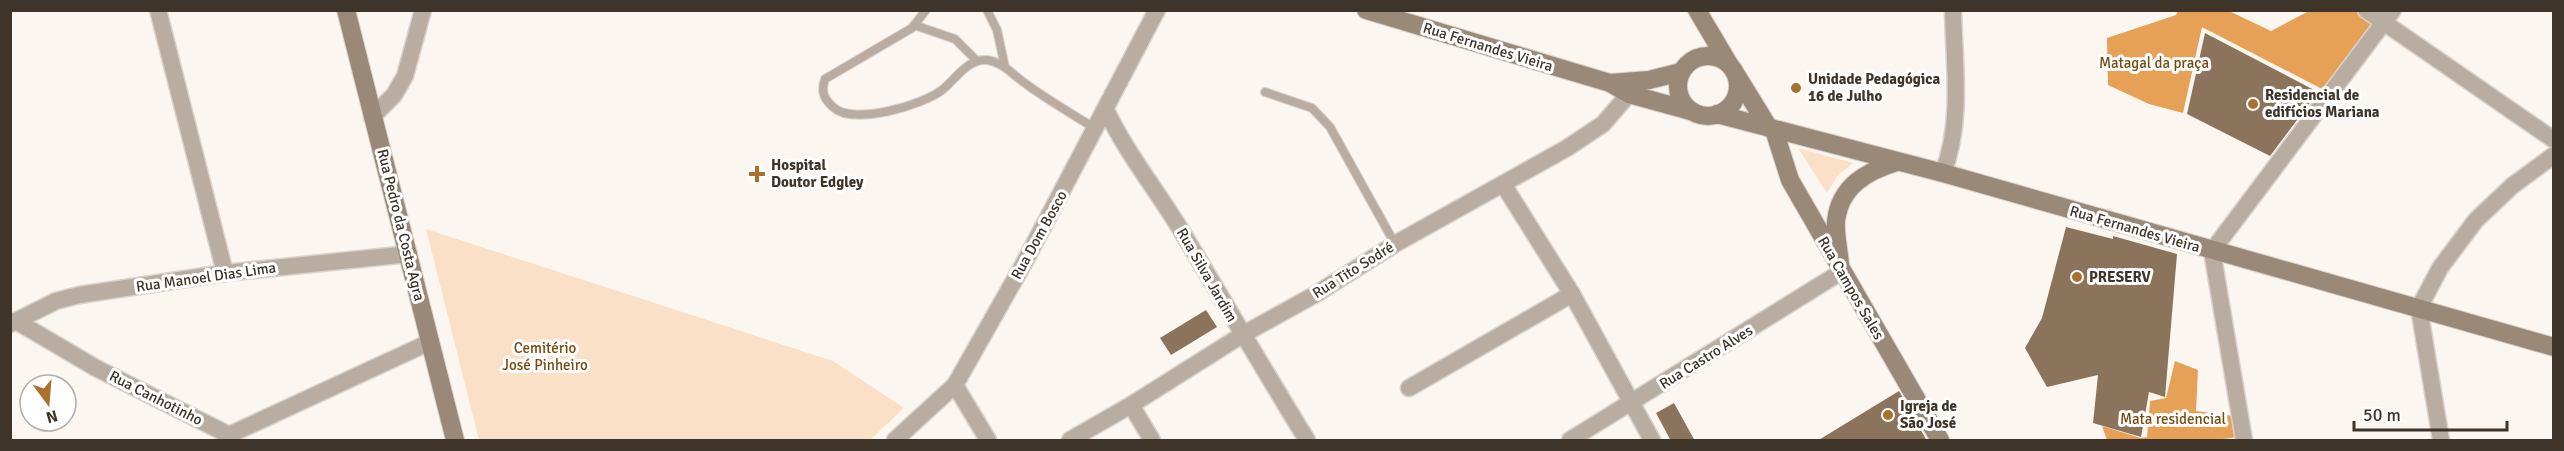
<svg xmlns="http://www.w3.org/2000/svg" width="2564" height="451" font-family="Signika,sans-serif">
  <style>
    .green { fill: #fae0c7 }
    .forest { fill: #e7a156 }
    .building { fill: #8c745c }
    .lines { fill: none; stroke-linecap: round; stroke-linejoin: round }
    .lane-casing { stroke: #dad3cd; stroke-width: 10 }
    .street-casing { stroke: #dad3cd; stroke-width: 19 }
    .secondary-casing { stroke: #dad3cd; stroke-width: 20 }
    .lane { stroke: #b9ada1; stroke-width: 8 }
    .street { stroke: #b9ada1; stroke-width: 16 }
    .secondary { stroke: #9a8978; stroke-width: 18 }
    .poi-dot { fill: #a9702e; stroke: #fff; stroke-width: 2 }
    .labels { text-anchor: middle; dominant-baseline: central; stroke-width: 6; stroke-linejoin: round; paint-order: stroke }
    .street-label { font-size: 15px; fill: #3f342a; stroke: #fff }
    .park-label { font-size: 15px; fill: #774a10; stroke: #fff }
    .poi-label { font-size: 15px; font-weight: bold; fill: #3f342a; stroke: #fff; text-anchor: start }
  </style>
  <rect width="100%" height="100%" fill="#fcf6f1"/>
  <g class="green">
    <path d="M1798 148 1853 163 1838 175 1827 193Z"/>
    <path d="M426 229 833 361 904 408 870 440H479Z"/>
  </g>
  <g class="forest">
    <path d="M2178 11H2229L2271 31 2309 11H2356L2376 24 2326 91 2202 27 2183 113 2149 104 2108 85 2107 38 2176 15Z"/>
    <path d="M2175 361 2198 370 2196 411 2234 416 2237 437 2216 440H2107L2102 426 2141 438 2147 437 2150 401 2166 398Z"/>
  </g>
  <g class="building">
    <path d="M2205 33 2318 92 2270 156 2187 114Z"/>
    <path d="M2066 227 2113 239V236L2177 254 2165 397 2149 392 2141 437 2093 423 2098 375 2047 387 2025 348 2042 318Z"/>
    <path d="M1206 310 1217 327 1171 355 1160 338Z"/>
    <path d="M1899 391 1927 441H1817Z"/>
    <path d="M1674 403 1695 441H1671L1656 413Z"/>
  </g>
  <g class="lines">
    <defs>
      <g id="lane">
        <path d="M926 10 912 28 825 79C821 91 823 98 833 107 853 126 923 105 942 90 955 80 968 58 987 60 1003 62 1013 75 1026 84 1048 100 1072 114 1096 129"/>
        <path d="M987 10 997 30 1005 67"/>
        <path d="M914 25 955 39 977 61"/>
        <path d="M1265 92 1312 108 1330 127 1395 244"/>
      </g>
      <g id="street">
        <path d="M158 10 225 273"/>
        <path d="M2366 10 2554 140"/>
        <path d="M1106 110C1126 152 1155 188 1179 227 1222 298 1264 370 1307 440"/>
        <path d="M372 117 394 95 405 76 423 10"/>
        <path d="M1943 173C1963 121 1954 65 1953 10"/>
        <path d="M1503 184 1572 294 1652 440"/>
        <path d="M16 321 96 368 229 435"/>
        <path d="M10 324 56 301 79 295 225 273 409 254"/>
        <path d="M955 385 988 440"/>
        <path d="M1409 388 1572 294"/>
        <path d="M1131 405 1152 440"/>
        <path d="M229 435 430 342"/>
        <path d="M895 440 955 385 1023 265 1157 10"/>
        <path d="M1070 440 1131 405 1242 335 1316 294 1395 244 1567 148 1603 124 1629 94"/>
        <path d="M1570 440 1841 272"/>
        <path d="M2244 440 2212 251 2393 10"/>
        <path d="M2441 440 2419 308 2440 268 2476 220 2512 186 2554 155"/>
      </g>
      <g id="secondary">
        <path d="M346 10 455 440"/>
        <path d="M1366 10 1610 83 1629 94 1691 111"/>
        <path d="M1697 10 1729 64"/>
        <circle cx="1708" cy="86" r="30"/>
        <path d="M1737 76 1769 128"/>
        <path d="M1610 83 1649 80 1681 72"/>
        <path d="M1717 114 1943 173 2554 347"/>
        <path d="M1774 130 1790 180 1940 440"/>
        <path d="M1840 264C1839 251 1835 235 1836 221 1840 186 1867 171 1897 162"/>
      </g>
    </defs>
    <use href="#lane" class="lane-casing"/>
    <use href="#street" class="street-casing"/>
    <use href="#secondary" class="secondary-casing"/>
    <use href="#lane" class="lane"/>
    <use href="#street" class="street"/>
    <use href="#secondary" class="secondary"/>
  </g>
  <g class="poi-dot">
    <circle cx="1796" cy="88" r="6"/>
    <circle cx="2253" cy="104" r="6"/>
    <path d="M754 165h6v6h6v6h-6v6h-6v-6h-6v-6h6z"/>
    <circle cx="2077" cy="277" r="6"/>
    <circle cx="1888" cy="415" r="6"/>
  </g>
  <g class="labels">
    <g class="street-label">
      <text transform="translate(1488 47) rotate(17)">Rua Fernandes Vieira</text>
      <text transform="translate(401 225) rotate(76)">Rua Pedro da Costa Agra</text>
      <text transform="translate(2135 229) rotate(16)">Rua Fernandes Vieira</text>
      <text transform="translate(1039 235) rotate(-61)">Rua Dom Bosco</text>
      <text transform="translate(1353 270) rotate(-32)">Rua Tito Sodré</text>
      <text transform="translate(1207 275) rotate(60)">Rua Silva Jardim</text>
      <text transform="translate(206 277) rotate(-8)">Rua Manoel Dias Lima</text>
      <text transform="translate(1851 288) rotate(60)">Rua Campos Sales</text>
      <text transform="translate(1706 357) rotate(-32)">Rua Castro Alves</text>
      <text transform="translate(156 398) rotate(27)">Rua Canhotinho</text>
    </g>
    <g class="park-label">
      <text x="2154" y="63">Matagal da praça</text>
      <text x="545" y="348">Cemitério<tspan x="545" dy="17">José Pinheiro</tspan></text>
      <text x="2173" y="419">Mata residencial</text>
    </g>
    <g class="poi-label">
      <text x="1808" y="79">Unidade Pedagógica<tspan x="1808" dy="17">16 de Julho</tspan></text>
      <text x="2265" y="95">Residencial de<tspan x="2265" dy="17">edifícios Mariana</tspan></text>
      <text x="771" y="165">Hospital<tspan x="771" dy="17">Doutor Edgley</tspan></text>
      <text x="2089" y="277">PRESERV</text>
      <text x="1900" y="406">Igreja de<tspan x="1900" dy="17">São José</tspan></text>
    </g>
  </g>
  <rect width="2564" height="451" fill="none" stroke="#3f342a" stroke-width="24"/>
  <g transform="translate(48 403) rotate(164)"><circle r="28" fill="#ffffff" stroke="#b2aeaa" stroke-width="1.5"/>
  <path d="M0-4.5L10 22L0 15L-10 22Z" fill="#a9702e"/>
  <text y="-9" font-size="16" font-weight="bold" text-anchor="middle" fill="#3f342a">N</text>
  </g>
  <path d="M2354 421v9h153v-9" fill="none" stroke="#3f342a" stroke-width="3"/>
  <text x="2363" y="421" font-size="18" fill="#3f342a" stroke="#ffffff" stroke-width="4.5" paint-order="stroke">50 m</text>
</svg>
